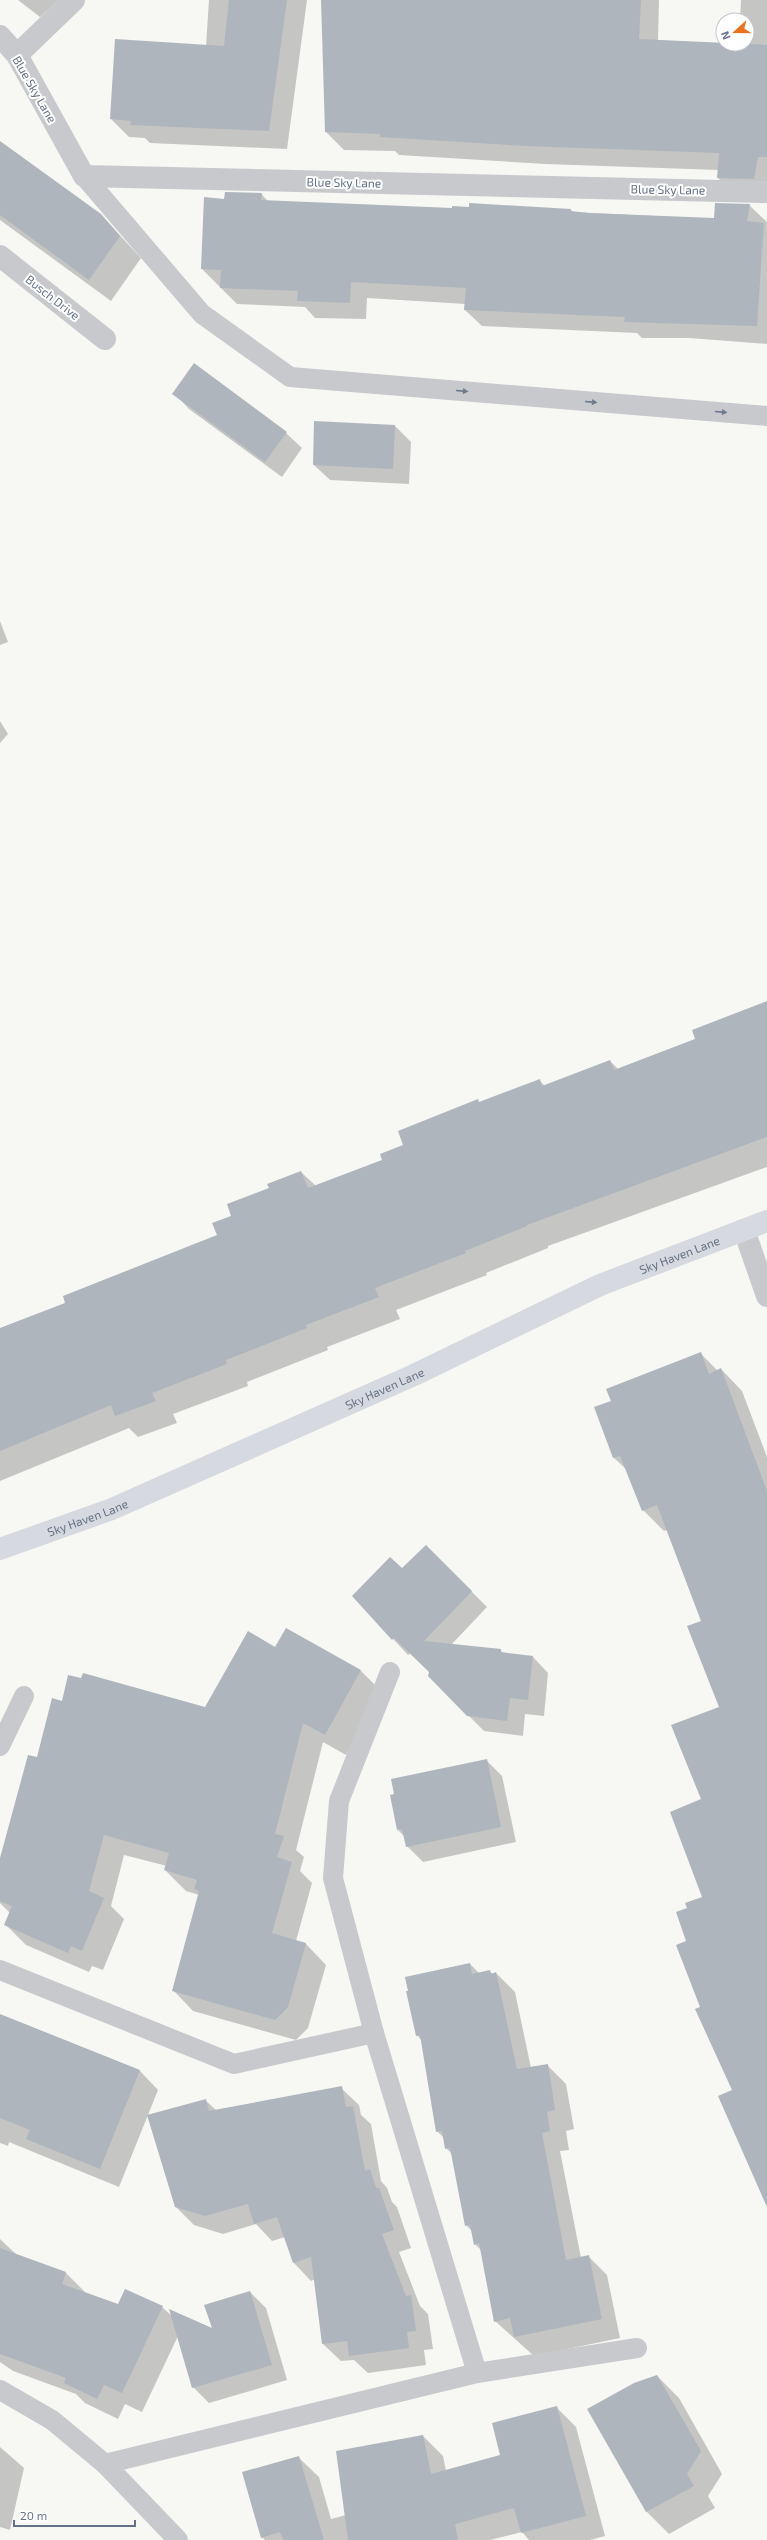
<svg xmlns="http://www.w3.org/2000/svg" width="767" height="2540" font-family="'Exo 2',sans-serif">
  <style>
    .shadow { fill: #0003 }
    .building { fill: #afb5bc }
    .lines { fill: none; stroke-linecap: round; stroke-linejoin: round }
    .lane { stroke: #c7c9cd; stroke-width: 20 }
    .street { stroke: #c7c9cd; stroke-width: 22 }
    .secondary { stroke: #d6d9df; stroke-width: 22 }
    .oneway { fill: #6f7a8d }
    .labels { text-anchor: middle; dominant-baseline: central; stroke-width: 4; stroke-linejoin: round; paint-order: stroke }
    .street-label { font-size: 12px; fill: #657186; stroke: #fff }
  </style>
  <rect width="100%" height="100%" fill="#f7f7f4"/>
  <g class="shadow">
    <path d="M18 0H59L40 17Z"/>
    <path d="M209 0H307L287 149 150 143 145 138 129 137 111 119 206 46Z"/>
    <path d="M322 0H659L658 41 739 44H747V20H740L741 0H767V197L736 196 718 178 719 170 545 164 399 155 395 151 344 150 326 132Z"/>
    <path d="M0 142 101 215 141 258 111 301 0 220Z"/>
    <path d="M261 194 268 201 453 209 571 210 573 212 715 219 749 205 767 222V344L689 338H642L637 333 482 326 465 310 466 304 367 298 366 319 315 318 305 307 237 304 202 269 225 200Z"/>
    <path d="M174 393 286 433 302 448 282 477 189 409Z"/>
    <path d="M395 426 411 442 409 484 330 480 314 465Z"/>
    <path d="M0 621 8 642 0 645Z"/>
    <path d="M0 721 8 734 0 743Z"/>
    <path d="M767 1002V1167L548 1246V1248L486 1273 487 1275 396 1310 400 1319 327 1347 328 1350 247 1382 248 1386 173 1414 177 1423 138 1437 129 1428 0 1481V1329L66 1303 218 1236 233 1216 270 1188 301 1172 316 1186 383 1160 477 1100 480 1103 539 1080 545 1086 610 1061 618 1069 696 1039Z"/>
    <path d="M701 1354 718 1371 721 1369 742 1391 767 1457V2205L733 2090 701 2008 688 1942V1908L704 1897 702 1800 720 1707 702 1621 667 1530 664 1531 643 1510 627 1470 614 1458 612 1402Z"/>
    <path d="M426 1546 487 1607 451 1645 500 1650 504 1654 533 1657 548 1673 544 1716 525 1714 523 1736 484 1731 429 1676 430 1672 411 1653 408 1655 353 1596 402 1570Z"/>
    <path d="M275 1648 361 1671 381 1691 346 1755 323 1742 296 1850 304 1857 300 1871 312 1883 296 1941 306 1944 326 1965 308 2028 296 2040 193 2011 173 1990 199 1895 186 1891 165 1870 167 1866 124 1855 111 1906 124 1919 103 1970 92 1966 89 1972 26 1945 5 1924 10 1913 0 1903V1862L37 1758 62 1702 205 1708Z"/>
    <path d="M486 1760 502 1776 516 1842 423 1862 407 1846 405 1837 398 1830Z"/>
    <path d="M470 1964 479 1973 489 1971 493 1974 496 1973 515 1992 531 2068 547 2065 566 2084 574 2129 566 2131 569 2150 560 2151 581 2258 588 2256 607 2275 620 2338 534 2356 495 2321 481 2250 475 2244 473 2232 466 2225 453 2155 446 2148 444 2138 437 2131 422 2041 417 2035Z"/>
    <path d="M0 2016 140 2071 158 2090 119 2187 9 2142 8 2146 0 2143Z"/>
    <path d="M341 2088 359 2105 361 2115 371 2124 381 2181 387 2188 392 2202 397 2207 411 2248 399 2252 420 2306 428 2314 433 2349 424 2350 426 2365 368 2373 354 2360 341 2361 323 2344 315 2279 311 2281 294 2263 285 2237 272 2241 256 2224 223 2234 194 2225 176 2207 205 2100 216 2110Z"/>
    <path d="M0 2239 18 2256 66 2273 86 2293 119 2305 162 2307 173 2317 213 2330 250 2292 266 2308 287 2380 209 2403 193 2387 178 2336 142 2412 125 2404 118 2419 85 2403 76 2394 13 2371 0 2362Z"/>
    <path d="M657 2376 679 2398 722 2474 708 2496 715 2508 669 2534 647 2512 588 2409Z"/>
    <path d="M556 2407 576 2427 605 2536 590 2540H529L522 2532 490 2540H265L262 2537 298 2457 319 2477 331 2519 346 2515 423 2436 443 2456 446 2471 502 2456Z"/>
    <path d="M0 2447 24 2468 10 2530 0 2527Z"/>
  </g>
  <g class="building">
    <path d="M229 0H287L269 131 130 125 131 121 110 119 115 39 224 46Z"/>
    <path d="M321 0H641L639 39 767 45V157H758L754 179 717 178 719 153 526 146 380 137V134L325 132Z"/>
    <path d="M0 141 101 214 120 236 89 280 0 215Z"/>
    <path d="M225 192 262 193 261 200 452 208V206L469 207V203L571 209V211L588 213 714 218 715 203 750 204 747 221 764 223 757 326 624 322 625 317 464 310 466 288 351 282 350 303 297 301 298 291 220 288 221 270 201 269 204 197 224 199Z"/>
    <path d="M194 363 287 432 265 462 172 394Z"/>
    <path d="M314 421 395 425 393 469 313 465Z"/>
    <path d="M767 1001V1137L527 1225V1226L465 1251 466 1253 375 1288 379 1297 306 1325 307 1328 226 1360 227 1364 152 1393 156 1401 115 1416 111 1405 0 1451V1328L65 1303 63 1296 217 1235 212 1223 231 1216 227 1204 269 1188 267 1184 301 1171 308 1188 382 1160 380 1154 403 1145 398 1131 478 1099 479 1102 540 1079 542 1086 610 1060 614 1070 695 1039 692 1030Z"/>
    <path d="M701 1352 709 1374 721 1368 767 1491V2207L718 2096 732 2090 695 2009 700 2007 676 1945 686 1941 676 1912 687 1908 685 1903 702 1897 670 1812 701 1799 671 1725 719 1707 687 1626 701 1621 657 1505 642 1511 620 1456 613 1458 594 1407 611 1401 606 1389Z"/>
    <path d="M426 1545 472 1591 424 1641 501 1649V1652L533 1656 528 1700 510 1698 507 1721 467 1716 428 1676 429 1672 394 1638 392 1640 352 1596 390 1557 402 1568Z"/>
    <path d="M286 1628 361 1670 325 1735 303 1723 275 1834 284 1836 277 1857 292 1862 272 1933 306 1943 288 2007 275 2020 172 1991 199 1891 194 1889 197 1880 164 1870 169 1853 104 1835 89 1891 104 1898 82 1951 71 1946 68 1953 4 1925 12 1906 0 1901V1858L28 1755 37 1757 52 1698 62 1701 68 1675 81 1678 83 1673 205 1707 248 1631 275 1647Z"/>
    <path d="M487 1759 501 1827 406 1847 402 1829 397 1830 390 1795 394 1794 391 1779Z"/>
    <path d="M470 1963 472 1974 490 1970 491 1974 496 1972 517 2069 548 2064 555 2110 547 2112 550 2131 542 2133 566 2260 589 2255 602 2319 514 2337 510 2318 494 2322 479 2243 474 2245 470 2225 465 2226 450 2148 445 2149 442 2131 436 2132 420 2035 416 2036 406 1991H408L405 1977Z"/>
    <path d="M0 2014 140 2070 100 2169 26 2139 30 2130 0 2118Z"/>
    <path d="M342 2086 346 2107 353 2106 365 2171 370 2169 376 2188H379L394 2230 382 2234 406 2296 411 2295 416 2331 407 2332 409 2348 349 2356 347 2341 322 2344 311 2257 293 2263 277 2217 254 2224 248 2204 205 2216 175 2207 147 2115 206 2099 209 2111Z"/>
    <path d="M0 2248 66 2272 62 2284 118 2304 125 2289 163 2306 122 2393 104 2385 97 2399 64 2383 66 2378 0 2354Z"/>
    <path d="M250 2291 272 2365 192 2388 169 2309 212 2328 204 2305Z"/>
    <path d="M657 2375 701 2451 687 2474 694 2486 646 2512 587 2409 634 2383Z"/>
    <path d="M557 2406 586 2516 521 2533 514 2508 455 2524 458 2540H348L336 2451 423 2435 431 2474 500 2455 492 2423Z"/>
    <path d="M299 2456 324 2540H283L280 2532 261 2538 242 2472Z"/>
  </g>
  <g class="lines">
    <g class="lane">
      <path d="M84 176 202 314 290 377 767 416"/>
      <path d="M390 1672 339 1801 333 1878 374 2033 477 2373"/>
      <path d="M0 1746 24 1696"/>
      <path d="M0 1970 234 2064 374 2033"/>
      <path d="M0 2390 52 2420 105 2464 477 2373 637 2348"/>
      <path d="M105 2464 178 2540"/>
    </g>
    <g class="street">
      <path d="M0 36 17 55 84 176 767 192"/>
      <path d="M17 55 74 0"/>
      <path d="M0 256 105 339"/>
      <path d="M744 1230 767 1296"/>
    </g>
    <path class="secondary" id="s1" d="M0 1549 112 1509 414 1375 600 1285 767 1221"/>
  </g>
  <defs><path id="oneway-solid" d="M-6-.8H1V-3.2L6.5 0L1 3.2V.8H-6Z"/></defs>
  <g class="oneway">
    <use href="#oneway-solid" transform="translate(462 391) rotate(5)"/>
    <use href="#oneway-solid" transform="translate(591 402) rotate(5)"/>
    <use href="#oneway-solid" transform="translate(721 412) rotate(5)"/>
  </g>
  <g class="labels">
    <g class="street-label">
      <text transform="translate(35 89) rotate(60)">Blue Sky Lane</text>
      <text transform="translate(344 182) rotate(1)">Blue Sky Lane</text>
      <text transform="translate(668 189) rotate(1)">Blue Sky Lane</text>
      <text transform="translate(53 297) rotate(38)">Busch Drive</text>
      <text stroke="none"><textPath href="#s1" startOffset="741">Sky Haven Lane</textPath></text>
      <text stroke="none"><textPath href="#s1" startOffset="417">Sky Haven Lane</textPath></text>
      <text stroke="none"><textPath href="#s1" startOffset="93">Sky Haven Lane</textPath></text>
    </g>
  </g>
  <g transform="translate(735 32) rotate(249)"><circle r="19" fill="#ffffff" stroke="#c1c6cf"/>
  <path d="M0-3L7 15L0 10L-7 15Z" fill="#eb7320"/>
  <text y="-6" font-size="11" font-weight="bold" text-anchor="middle" fill="#657186">N</text>
  </g>
  <path d="M14 2520v6h121v-6" fill="none" stroke="#657186" stroke-width="2"/>
  <text x="20" y="2520" font-size="12" fill="#657186" stroke="#ffffff" stroke-width="3" paint-order="stroke">20 m</text>
</svg>
